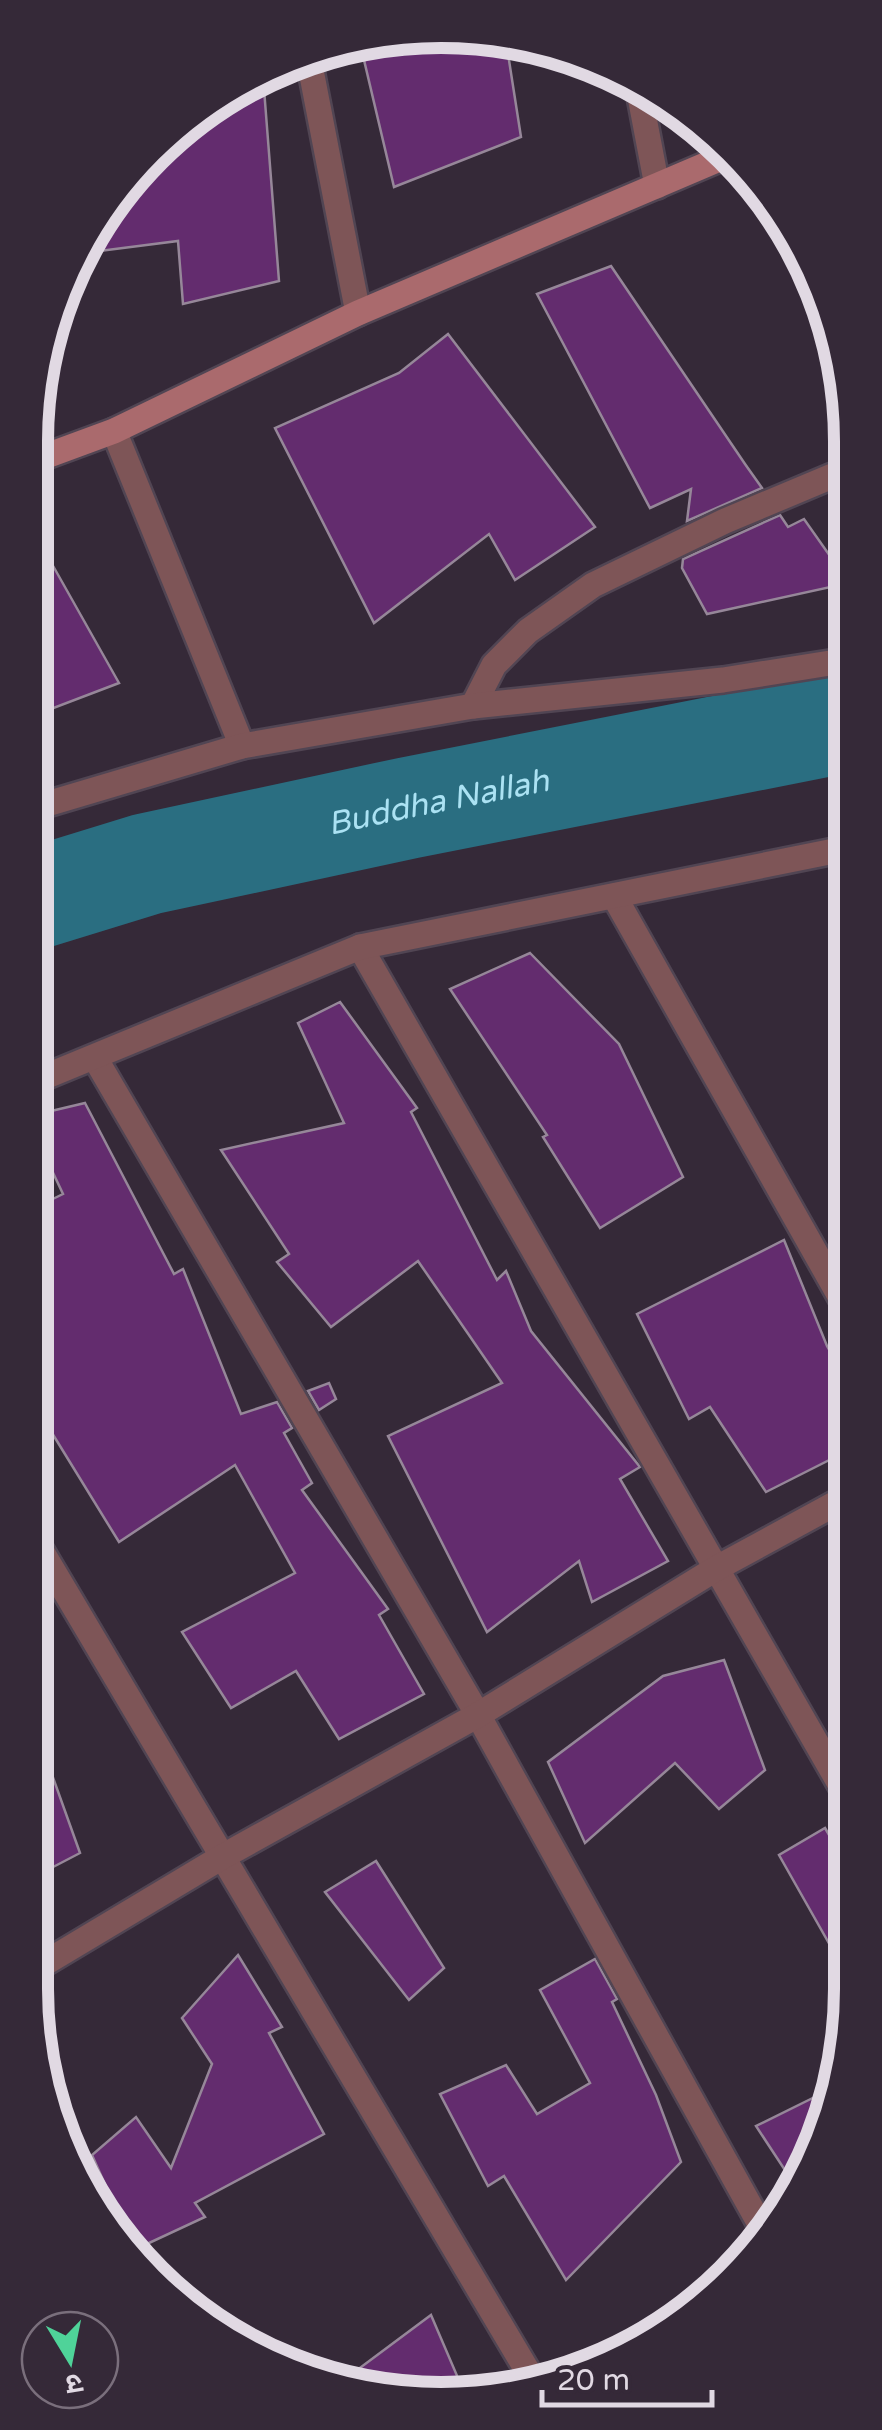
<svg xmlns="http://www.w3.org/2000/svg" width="882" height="2430" font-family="'Varela Round','Noto Sans Devanagari',sans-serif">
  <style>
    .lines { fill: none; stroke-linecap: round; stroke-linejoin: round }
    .river { stroke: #2a6e81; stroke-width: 102 }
    .building { fill: #632c6e; stroke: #968799; stroke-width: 2.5 }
    .street-casing { stroke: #514553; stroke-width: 30 }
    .secondary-casing { stroke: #514553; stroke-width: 30 }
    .street { stroke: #7e5557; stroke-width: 25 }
    .secondary { stroke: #aa6a6d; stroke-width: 25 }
    .labels { text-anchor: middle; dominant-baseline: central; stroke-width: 8; stroke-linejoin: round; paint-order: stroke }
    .water-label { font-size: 32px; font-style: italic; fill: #abe2f3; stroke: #352938 }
    .rim { fill: none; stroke: #e1d9e3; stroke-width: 12 }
  </style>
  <rect width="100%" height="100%" fill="#352938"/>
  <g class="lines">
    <path class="river" id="s1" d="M30 900 147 864 408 808 849 721"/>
  </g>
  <g class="building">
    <path d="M387 34 506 41 521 137 394 187 360 43Z"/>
    <path d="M263 76 279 281 183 304 178 241 84 253 115 191 235 85Z"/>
    <path d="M611 266 745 464 762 488 687 521 691 489 650 508 537 294Z"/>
    <path d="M448 334 595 527 515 580 489 534 374 623 275 428 399 373Z"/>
    <path d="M780 515 788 527 804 519 849 583 707 614 682 568 683 559Z"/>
    <path d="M30 525 119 683 30 717Z"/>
    <path d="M530 953 619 1044 683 1177 600 1228 543 1137 547 1135 450 989Z"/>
    <path d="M340 1002 417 1108 411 1112 497 1280 506 1271 531 1331 640 1467 620 1479 668 1561 592 1602 579 1561 487 1632 388 1436 502 1383 418 1261 331 1327 277 1262 289 1254 221 1150 344 1123 298 1023Z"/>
    <path d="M85 1103 174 1274 183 1269 241 1414 277 1402 292 1428 284 1433 312 1483 302 1490 388 1609 379 1615 424 1694 339 1739 296 1671 231 1708 182 1632 295 1573 235 1465 119 1542 52 1433 48 1435 30 1408V1210L63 1194 30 1124V1116Z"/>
    <path d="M784 1240 827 1346 851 1388V1449L766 1492 710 1407 689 1419 637 1314Z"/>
    <path d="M329 1383 336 1399 319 1410 308 1391Z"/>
    <path d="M724 1660 765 1770 719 1809 675 1763 585 1843 548 1762 663 1676Z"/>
    <path d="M36 1730 80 1853 30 1879V1731Z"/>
    <path d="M825 1828 852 1874V1984L779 1855Z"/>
    <path d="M376 1861 444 1968 409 2000 325 1892Z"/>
    <path d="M238 1955 282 2027 269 2033 324 2134 195 2203 205 2217 134 2250 92 2155 136 2117 171 2168 212 2064 182 2018Z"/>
    <path d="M595 1959 617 1999 612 2002 656 2095 681 2162 566 2280 504 2176 488 2186 440 2094 506 2065 537 2114 590 2083 540 1990Z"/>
    <path d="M839 2085 838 2095 796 2187 756 2126Z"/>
    <path d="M431 2315 464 2392 388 2397 341 2382Z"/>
  </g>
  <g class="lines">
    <defs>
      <g id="street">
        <path d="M309 60 358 313"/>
        <path d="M637 81 657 186"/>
        <path d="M114 431 242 746"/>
        <path d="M473 706 494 665 528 631 593 585 725 521 849 469"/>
        <path d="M30 809 242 746 473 706 723 680 849 660"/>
        <path d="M614 896 850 1314"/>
        <path d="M360 947 852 1805"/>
        <path d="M95 1058 478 1715 766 2235"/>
        <path d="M30 1083 360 947 849 848"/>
        <path d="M30 1532 537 2387"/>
        <path d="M30 1972 222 1857 478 1715 717 1568 851 1495"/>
      </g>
      <path id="secondary" d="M30 462 114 431 358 313 731 154"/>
    </defs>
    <use href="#street" class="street-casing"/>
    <use href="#secondary" class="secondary-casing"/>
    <use href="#street" class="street"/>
    <use href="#secondary" class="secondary"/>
  </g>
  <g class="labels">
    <g class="water-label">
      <text stroke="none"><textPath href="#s1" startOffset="420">Buddha Nallah</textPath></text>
    </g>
  </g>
  <path d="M0 0H882V2430H0ZM441 48H441A393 393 0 0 1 834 441V1989A393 393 0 0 1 441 2382H441A393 393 0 0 1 48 1989V441A393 393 0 0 1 441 48Z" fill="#352938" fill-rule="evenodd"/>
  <path class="rim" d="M441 48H441A393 393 0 0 1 834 441V1989A393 393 0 0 1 441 2382H441A393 393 0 0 1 48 1989V441A393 393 0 0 1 441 48Z"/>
  <g transform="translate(70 2360) rotate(170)"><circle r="48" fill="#352938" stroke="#7a6f7c" stroke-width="2.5"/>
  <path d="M0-8L18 38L0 25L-18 38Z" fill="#4fd399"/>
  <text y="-15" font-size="28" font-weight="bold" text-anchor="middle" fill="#e1d9e3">उ</text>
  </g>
  <path d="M542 2390v15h170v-15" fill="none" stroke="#e1d9e3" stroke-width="5"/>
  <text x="557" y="2390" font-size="30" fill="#e1d9e3" stroke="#352938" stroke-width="8" paint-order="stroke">20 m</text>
</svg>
